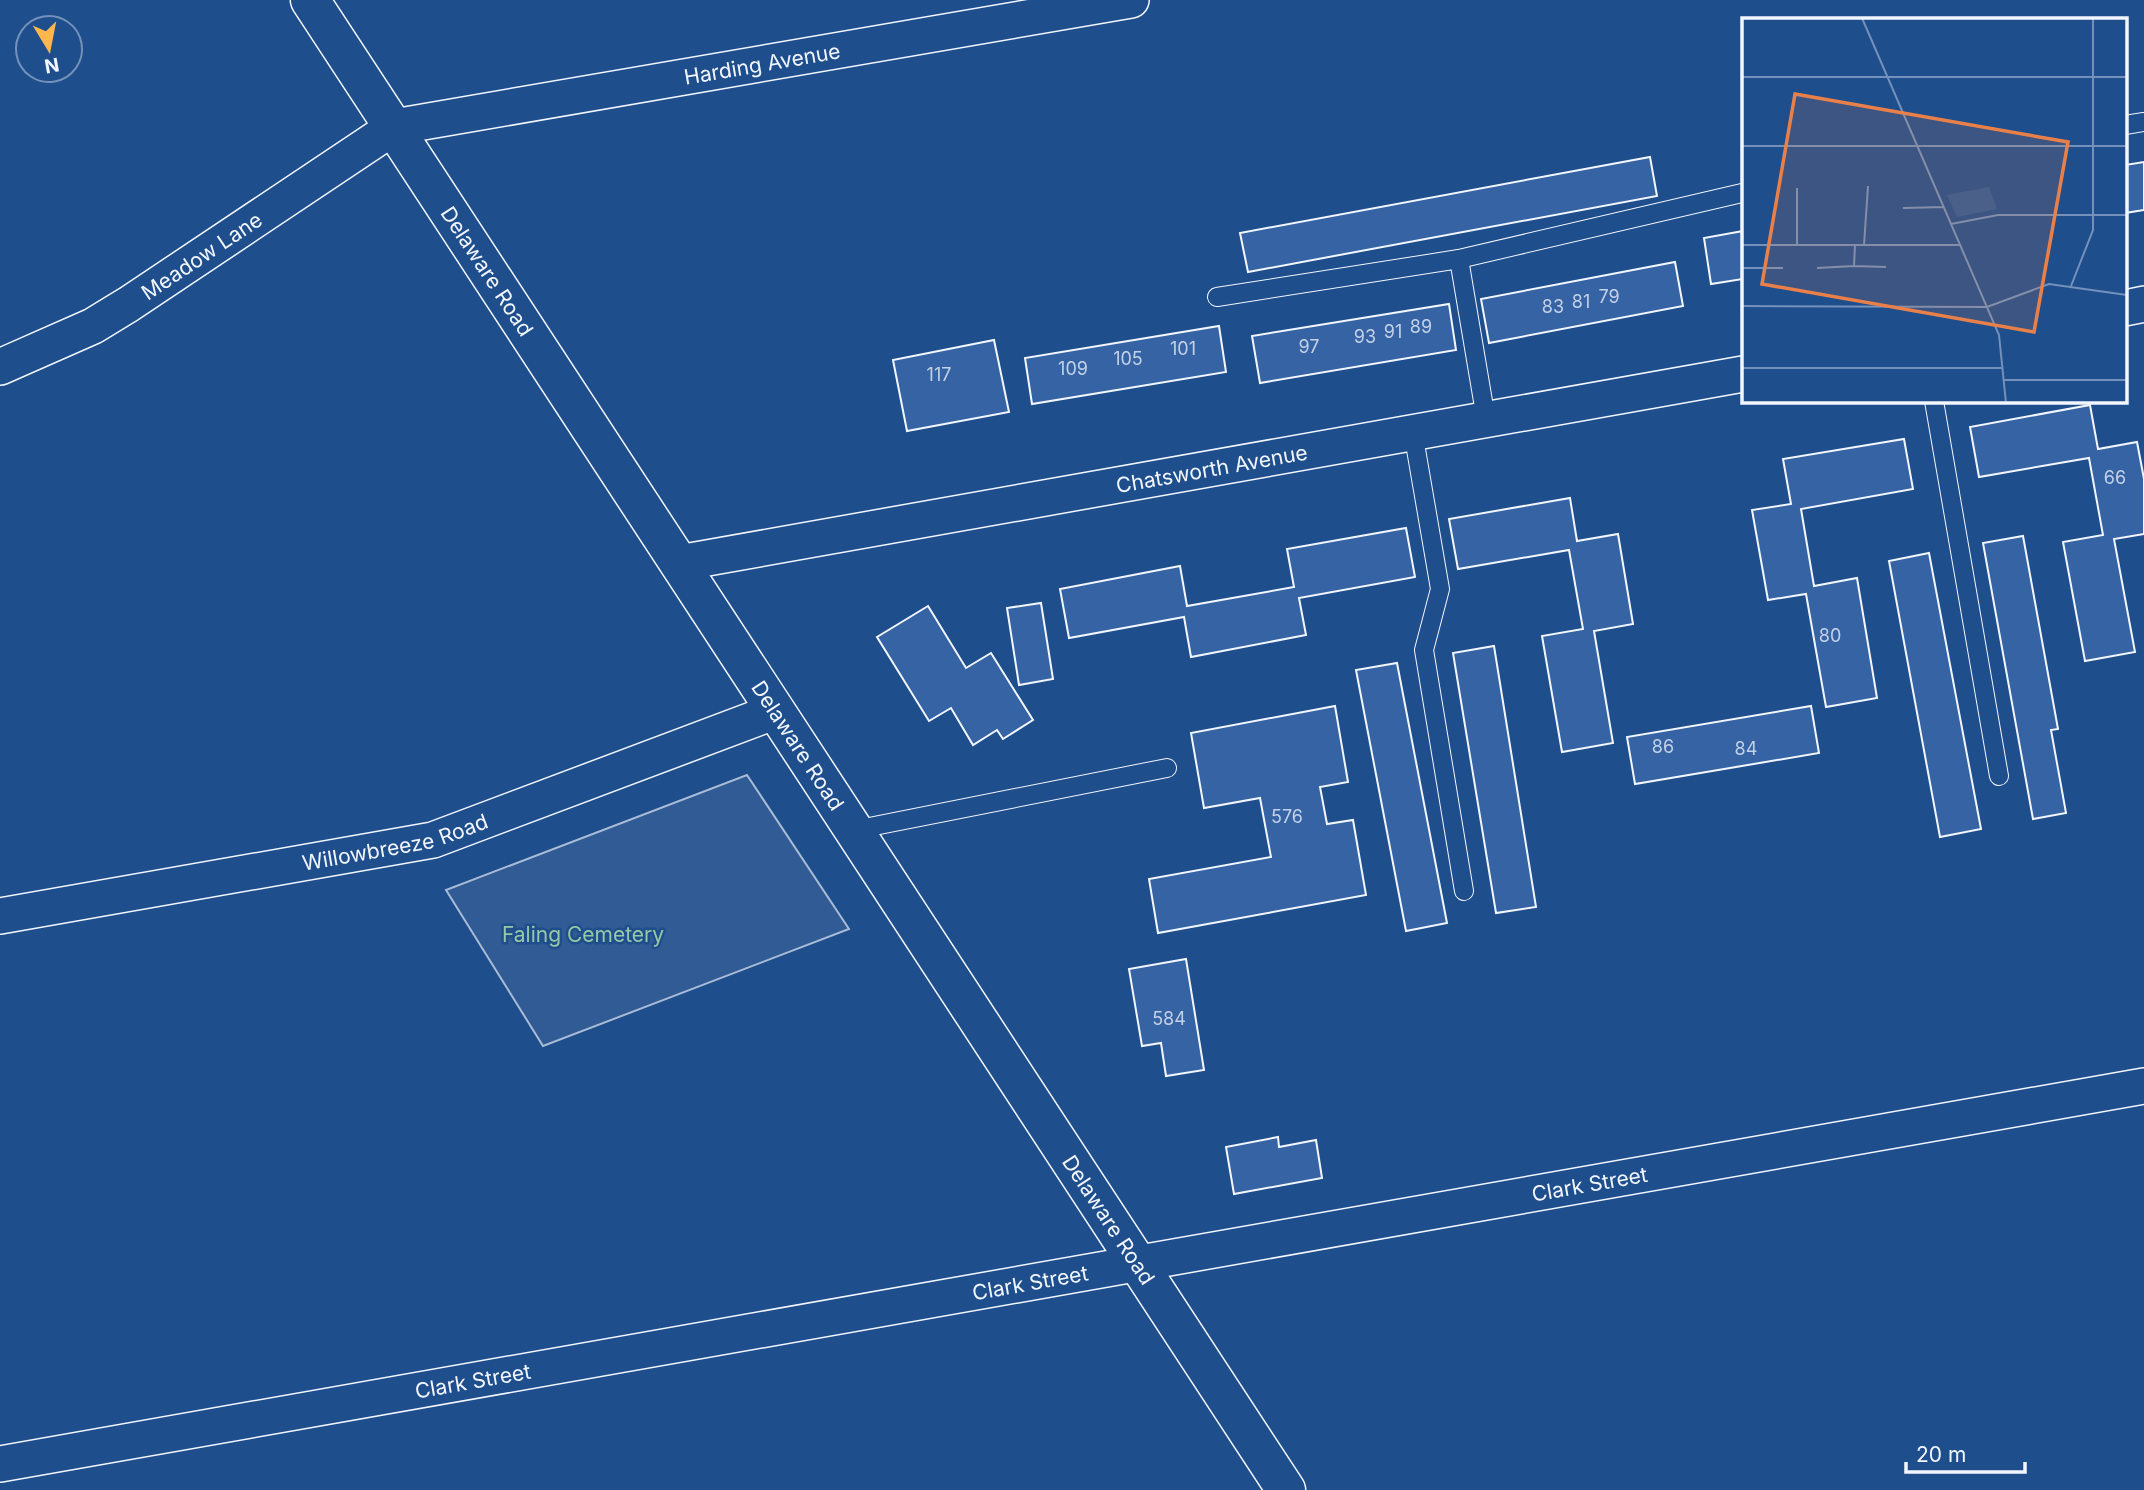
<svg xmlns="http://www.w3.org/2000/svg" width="2144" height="1490" font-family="Inter,sans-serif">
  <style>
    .built { fill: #305b95; stroke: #a8bbd7; stroke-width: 2 }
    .building { fill: #3563a3; stroke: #f2f6ff; stroke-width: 2 }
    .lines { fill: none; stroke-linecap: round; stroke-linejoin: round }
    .lane-casing { stroke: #f2f6ff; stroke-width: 20 }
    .street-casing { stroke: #f2f6ff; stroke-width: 38 }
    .secondary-casing { stroke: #f2f6ff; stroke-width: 41 }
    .lane { stroke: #1f4e8c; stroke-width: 18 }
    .street { stroke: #1f4e8c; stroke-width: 35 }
    .secondary { stroke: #1f4e8c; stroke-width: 38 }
    .labels { text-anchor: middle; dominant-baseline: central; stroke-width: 5; stroke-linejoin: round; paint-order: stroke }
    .number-label { font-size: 18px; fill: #c3d1e8 }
    .street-label { font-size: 21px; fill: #f2f6ff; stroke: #1f4e8c }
    .park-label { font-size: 21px; fill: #97c8a6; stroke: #1f4e8c }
    .inset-road { fill: none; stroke: #7391ba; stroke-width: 2 }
    .view { fill: #ea8049; fill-opacity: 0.15; stroke: #ea8049; stroke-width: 3.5 }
    .inset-edge { fill: none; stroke: #f2f6ff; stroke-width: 3.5 }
  </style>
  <rect width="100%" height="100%" fill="#1f4e8c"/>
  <path class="built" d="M747 775 849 929 543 1046 446 890Z"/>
  <g class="building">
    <path d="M1650 157 1657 196 1248 272 1240 233Z"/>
    <path d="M2144 162V210L2125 213V165Z"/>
    <path d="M1743 231V279L1711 284 1704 238Z"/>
    <path d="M1675 262 1683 306 1489 343 1481 299Z"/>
    <path d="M1449 304 1456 350 1260 383 1252 336Z"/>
    <path d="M1219 326 1226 372 1032 404 1025 358Z"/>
    <path d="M994 340 1009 412 907 431 893 360Z"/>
    <path d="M2090 405 2098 449 2137 442 2144 479V534L2114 539 2135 652 2085 661 2063 542 2103 535 2089 458 1979 477 1970 427Z"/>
    <path d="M1904 439 1913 489 1801 509 1814 586 1857 578 1877 698 1826 707 1806 594 1768 600 1752 510 1791 504 1783 459Z"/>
    <path d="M1570 498 1577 541 1618 534 1633 624 1594 631 1613 743 1562 752 1542 636 1583 629 1569 550 1458 569 1449 519Z"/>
    <path d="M1406 528 1415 577 1299 598 1306 635 1191 657 1184 617 1069 638 1060 589 1180 566 1187 606 1294 587 1287 549Z"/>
    <path d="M2023 536 2058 729 2051 730 2066 813 2033 819 1983 543Z"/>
    <path d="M1929 553 1981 829 1940 837 1889 561Z"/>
    <path d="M1041 603 1053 679 1019 685 1007 608Z"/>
    <path d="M928 606 966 668 991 653 1033 720 1003 739 997 730 973 745 951 708 929 721 877 637Z"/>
    <path d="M1494 646 1536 907 1496 913 1453 653Z"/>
    <path d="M1397 663 1447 923 1406 931 1356 670Z"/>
    <path d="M1335 706 1348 782 1320 787 1327 824 1353 820 1366 895 1158 933 1149 879 1271 857 1260 798 1204 808 1191 733Z"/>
    <path d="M1811 706 1819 753 1635 784 1627 737Z"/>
    <path d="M1186 959 1204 1070 1166 1076 1161 1043 1142 1046 1129 969Z"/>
    <path d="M1278 1137 1279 1147 1316 1140 1322 1178 1234 1194 1226 1147Z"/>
  </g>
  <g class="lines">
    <defs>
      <g id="lane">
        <path d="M2125 125 2144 122"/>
        <path d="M1459 259 1742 193"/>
        <path d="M1217 297 1459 259 1486 419"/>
        <path d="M1934 401 1999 776"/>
        <path d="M1413 432 1440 589 1424 650 1464 891"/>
        <path d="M854 830 1167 768"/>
      </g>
      <g id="street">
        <path d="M2125 308 2144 304"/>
        <path id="s1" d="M0 367 93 326 129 304 394 127 1131 0"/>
        <path id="s2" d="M679 563 1743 374"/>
        <path id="s3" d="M0 916 433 840 776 711"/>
        <path id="s4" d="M0 1464 2144 1086"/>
      </g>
      <g id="secondary">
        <path id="s5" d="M310 0 1286 1490"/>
      </g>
    </defs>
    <use href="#lane" class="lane-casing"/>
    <use href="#street" class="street-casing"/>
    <use href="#secondary" class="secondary-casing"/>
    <use href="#lane" class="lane"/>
    <use href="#street" class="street"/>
    <use href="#secondary" class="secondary"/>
  </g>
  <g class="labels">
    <g class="number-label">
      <text x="1609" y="296">79</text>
      <text x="1581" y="301">81</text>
      <text x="1553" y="306">83</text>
      <text x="1421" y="326">89</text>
      <text x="1393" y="331">91</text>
      <text x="1365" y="336">93</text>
      <text x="1309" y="346">97</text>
      <text x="1183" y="348">101</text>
      <text x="1128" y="358">105</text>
      <text x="1073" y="368">109</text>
      <text x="939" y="374">117</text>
      <text x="2115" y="477">66</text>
      <text x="1830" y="635">80</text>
      <text x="1663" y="746">86</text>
      <text x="1746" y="748">84</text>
      <text x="1287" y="816">576</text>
      <text x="1169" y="1018">584</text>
    </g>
    <g class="street-label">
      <text stroke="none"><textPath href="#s1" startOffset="836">Harding Avenue</textPath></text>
      <text stroke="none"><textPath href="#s1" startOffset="231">Meadow Lane</textPath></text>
      <text stroke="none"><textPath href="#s5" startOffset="324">Delaware Road</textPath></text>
      <text stroke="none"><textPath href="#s2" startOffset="541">Chatsworth Avenue</textPath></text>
      <text stroke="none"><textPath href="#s5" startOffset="891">Delaware Road</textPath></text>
      <text stroke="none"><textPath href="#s3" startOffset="402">Willowbreeze Road</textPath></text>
      <text stroke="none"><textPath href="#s4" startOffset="1614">Clark Street</textPath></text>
      <text stroke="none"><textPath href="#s5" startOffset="1458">Delaware Road</textPath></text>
      <text stroke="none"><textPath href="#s4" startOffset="1046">Clark Street</textPath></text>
      <text stroke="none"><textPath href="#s4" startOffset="480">Clark Street</textPath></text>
    </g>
    <g class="park-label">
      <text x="583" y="934">Faling Cemetery</text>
    </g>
  </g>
  <g transform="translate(1742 18)">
    <rect width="385" height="385" fill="#1f4e8c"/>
    <path d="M247 169 255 191 215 199 205 177Z" fill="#305b95"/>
    <path class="inset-road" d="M120 0 257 317 264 385M0 59H385M0 128H385M161 190 202 189M209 206 256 197H385M0 227H219M55 227V170M113 227 112 248 144 249M122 227 126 168M0 250H41M75 250 112 248M329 268 351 212V0M0 288 245 289 307 266 385 277M0 350H261M262 362H385"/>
    <path class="view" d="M53 76 326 124 292 314 20 266Z"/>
    <rect width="385" height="385" class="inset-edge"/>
  </g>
  <g transform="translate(49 49) rotate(170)"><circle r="33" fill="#1f4e8c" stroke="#7391ba" stroke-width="2"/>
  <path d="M0-5L12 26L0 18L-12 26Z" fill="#ffb74d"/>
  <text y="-10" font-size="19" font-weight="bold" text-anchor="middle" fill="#f2f6ff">N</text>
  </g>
  <path d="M1906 1462v10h119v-10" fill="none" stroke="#f2f6ff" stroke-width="3.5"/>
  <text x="1916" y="1462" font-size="21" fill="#f2f6ff" stroke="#1f4e8c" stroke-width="5" paint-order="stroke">20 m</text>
</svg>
